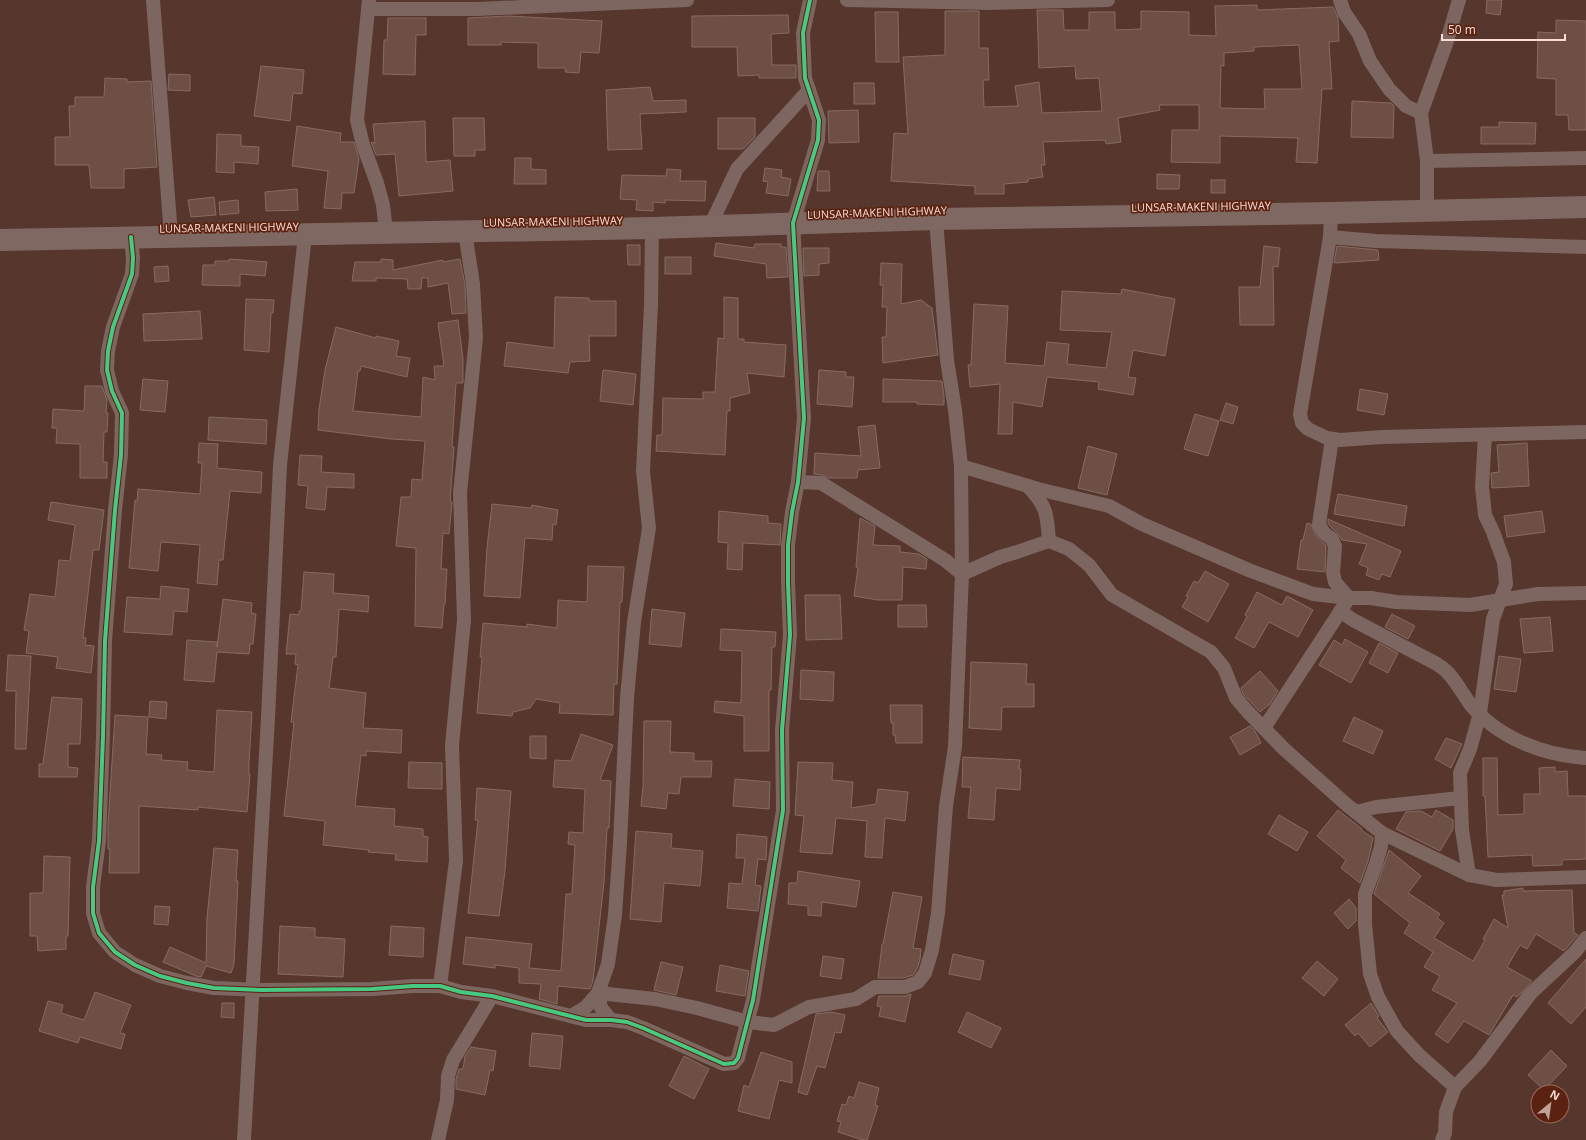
<svg xmlns="http://www.w3.org/2000/svg" width="1586" height="1140" font-family="'Open Sans',sans-serif">
  <style>
    .building { fill: #6e4f46; stroke: #866b63; fill-rule: evenodd }
    .lines { fill: none; stroke-linecap: round; stroke-linejoin: round }
    .minor { stroke: #7d665f; stroke-width: 14 }
    .primary { stroke: #806862; stroke-width: 22 }
    .cycleway-casing { stroke: #5b2211; stroke-width: 6 }
    .cycleway { stroke: #46c982; stroke-width: 4 }
    .labels { text-anchor: middle; dominant-baseline: central; stroke-width: 3.5; stroke-linejoin: round; paint-order: stroke }
    .street-label { font-size: 11px; fill: #fadcd3; stroke: #5b2211 }
  </style>
  <rect width="100%" height="100%" fill="#56362d"/>
  <g class="building">
    <path d="M1487 0H1502L1500 15 1486 13Z"/>
    <path d="M1257 5V10L1333 7 1338 18 1339 41 1329 42 1332 89H1322L1317 163 1296 162 1298 138 1220 136V163L1171 162 1172 130H1199V105H1159L1160 110 1118 118 1121 142 1106 144 1105 140 1043 142 1045 165H1041L1043 177 1028 179V182L1004 184V194H975V186L891 181 894 133 908 134 903 57 945 55V11H979V48H988L989 80H983L984 107 1018 106 1015 86 1039 82 1042 113 1102 111 1099 78 1076 79 1075 66 1039 68 1037 10H1063L1064 30H1089V12H1115V30L1141 29V11L1189 12V35L1216 36 1215 6ZM1299 45 1302 89H1264L1265 109 1220 108 1221 65 1224 66V53L1254 51V47Z"/>
    <path d="M875 12H898L899 62H876Z"/>
    <path d="M788 15 789 33 771 34 772 65H796V78H759V75L738 76 737 47H692V16Z"/>
    <path d="M508 16 602 21 599 53 581 52 579 73 565 72 566 68H538V43L501 42V45H468V18Z"/>
    <path d="M388 18H426V35H416L415 75 383 74 384 40H387Z"/>
    <path d="M1556 20 1586 21V130H1569L1568 115H1556V79L1537 78 1538 32 1556 33Z"/>
    <path d="M261 66 304 70 302 94 293 93 290 121 254 116Z"/>
    <path d="M169 74 190 75V91L168 90Z"/>
    <path d="M105 78 127 79V82L151 81 157 167 124 169V188H91L89 165H55V137H70L69 106H75V97H104Z"/>
    <path d="M854 83H874L875 104H854Z"/>
    <path d="M650 87 653 101 686 100V112L640 114 642 149 608 150 606 90Z"/>
    <path d="M1352 101 1391 103 1394 106 1393 138 1351 137Z"/>
    <path d="M858 110 859 142 829 143 828 111Z"/>
    <path d="M453 118H484L485 150H475V156H454Z"/>
    <path d="M718 118H755V137L743 149H718Z"/>
    <path d="M425 121 426 162 450 160 453 191 399 196 395 154 376 155 371 142 375 143 373 124Z"/>
    <path d="M1499 122 1536 123 1535 144H1481V127H1499Z"/>
    <path d="M297 126 341 133 340 142H354L359 159 354 193H342L341 209 324 208 328 171 292 166Z"/>
    <path d="M217 134 241 135V146L259 147 258 164 234 162V173L216 172Z"/>
    <path d="M515 158H531V169L546 170V184H514Z"/>
    <path d="M765 168 782 170 781 177 791 179 788 196 766 193 768 182 763 181Z"/>
    <path d="M667 169 681 170 680 181H706L705 201 665 200V203L653 202V211L636 210 637 200 620 199 622 175 666 176Z"/>
    <path d="M818 171H829L830 191H817Z"/>
    <path d="M1157 174 1180 175 1179 189H1157Z"/>
    <rect x="1211" y="180" width="14" height="13"/>
    <path d="M297 189 298 210 266 211 265 192Z"/>
    <path d="M214 197 216 215 191 217 188 200Z"/>
    <path d="M238 200 239 213 220 215 219 202Z"/>
    <path d="M716 243 754 248 755 244H781V247H786L788 277 767 278 766 264 714 256Z"/>
    <path d="M627 245H640V265H628Z"/>
    <path d="M1264 246 1280 248 1278 267 1273 266 1274 325H1240L1239 287H1260Z"/>
    <path d="M1337 246 1378 250 1379 260 1334 263Z"/>
    <path d="M803 248H829V263L819 264V275L804 276Z"/>
    <rect x="665" y="257" width="26" height="17"/>
    <path d="M229 259 267 262 265 276 240 274V286L202 285 203 265H215V261H229Z"/>
    <path d="M381 259 393 260V270L443 260V262L460 259 465 285 466 313 452 314 448 283 428 287V278H422L421 289H408L407 279 376 278V281H352L355 262H381Z"/>
    <path d="M881 263 902 264 901 304 921 300 932 308 938 355 883 363 882 337H886L887 307H882L883 285H880Z"/>
    <path d="M168 266 169 281 155 282 154 267Z"/>
    <path d="M1122 289 1175 299 1165 356 1133 350 1128 377 1136 378 1133 395 1098 389 1099 382 1047 377 1042 407 1013 402 1012 434H998L1000 384 970 387 968 365H971L974 304 1008 306 1005 363 1044 366 1047 342 1069 344 1067 364 1106 368 1112 332 1060 330 1062 291 1121 294Z"/>
    <path d="M555 297 589 298V301H616V336H589L590 361 570 362 568 373 504 366 507 342 554 348Z"/>
    <path d="M724 297 738 298V339H744V342L786 345 784 377 747 373 750 393 730 398V411H727L725 455 656 451 657 435H662L663 398 703 399V392H715L718 338 724 339Z"/>
    <path d="M246 299 274 300 273 313H271L269 352 244 350Z"/>
    <path d="M200 311 202 339 144 341 143 314Z"/>
    <path d="M458 320 463 359V383H456L452 447H454L450 501 452 502 449 534 443 533 441 569H447L445 604H444L442 628 415 626 416 548 396 546 401 497H411L412 479 422 480 425 441 391 439 318 430 319 409 325 370 336 327 376 338V336L399 341 396 356 410 358 407 377 361 366 360 371H358L353 411 421 417 423 377 435 380 434 366H444L438 323Z"/>
    <path d="M603 370 636 374 633 405 600 401Z"/>
    <path d="M819 370 846 372V377H854L852 407 817 404Z"/>
    <path d="M143 379 168 381 165 412 140 410Z"/>
    <path d="M883 379 942 381 944 396V405L917 404V402H883Z"/>
    <path d="M85 386H102L107 400 106 413H108L107 432H104L103 462H107V478H80V444L56 443 57 428H52L53 409 84 411Z"/>
    <path d="M1360 389 1388 394 1384 415 1357 410Z"/>
    <path d="M1226 403 1238 407 1233 424 1220 420Z"/>
    <path d="M1195 414 1219 421 1208 456 1184 449Z"/>
    <path d="M209 417 267 420 266 444 208 440Z"/>
    <path d="M875 425 880 468 858 470 857 478H828L822 475 814 474 815 453 861 456 858 427Z"/>
    <path d="M199 443 218 444 217 468 262 472 261 493 230 491 223 560H219L217 585 197 583 200 545 161 542 158 571 129 568 135 500 137 501 138 489 200 494 202 463H198Z"/>
    <path d="M1527 443 1529 486 1492 488 1491 473 1499 472 1497 445Z"/>
    <path d="M1088 446 1117 454 1107 495 1078 488Z"/>
    <path d="M300 455 322 456 321 472 354 474V488L327 487 325 510 306 508 308 486 298 485Z"/>
    <path d="M1338 494 1407 506 1404 526 1334 514Z"/>
    <path d="M51 502 104 510 99 550H93L83 638H86L85 645 94 646 91 673 56 668 58 657 26 653 29 631 24 630 30 594 55 597 59 560 70 561 75 525 48 520Z"/>
    <path d="M492 504 531 508 532 505 558 510 556 525 553 524 552 540 525 538 520 598 484 596 487 548Z"/>
    <path d="M719 511 768 516V523L781 524 780 545 743 543 742 570 727 569 728 543 718 542Z"/>
    <path d="M1542 511 1545 532 1507 537 1504 516Z"/>
    <path d="M860 518 875 526 873 545 900 546V552L919 554 927 559 926 569 903 567 902 600H878L854 596 858 568 856 567Z"/>
    <path d="M1328 519 1401 551 1390 577 1382 574 1379 580 1366 575 1368 568 1359 564 1367 544 1342 540 1337 533 1330 526 1328 523Z"/>
    <path d="M1307 523 1311 524 1316 536 1325 544 1326 547 1325 572 1297 569 1301 540H1303Z"/>
    <path d="M588 566 624 567 622 602H620L617 684H614L613 715 559 713 560 703 536 699 530 708 513 712 512 716 477 713 482 657H480L483 623 527 627V624L557 628 558 600 587 602Z"/>
    <path d="M1205 571 1229 584 1208 622 1182 607 1188 597 1186 596 1194 581 1198 583Z"/>
    <path d="M304 572 334 574 333 593 369 596 368 612 339 609 336 657H333L329 688 366 693 363 728 402 730 401 753 366 751V756L361 755 355 806 395 809 394 826 423 829V836L428 837 427 862 395 860 396 854 368 852 369 850 323 845 325 821 284 816 294 722H291L298 665 295 664 296 654H286L290 614 299 615V611H301Z"/>
    <path d="M161 586 189 589 187 612 174 611 172 635 124 632 127 597 160 599Z"/>
    <path d="M1257 592 1282 605 1287 596 1313 610 1298 637 1269 622 1254 648 1235 638 1247 617 1245 615Z"/>
    <path d="M805 595H840L842 639 806 640Z"/>
    <path d="M223 599 252 603 251 613 256 614 253 644H250L249 654 217 652 214 682 184 680 187 640 217 642V647Z"/>
    <path d="M898 605H926L927 627H898Z"/>
    <path d="M652 609 685 613 681 647 649 644Z"/>
    <path d="M1392 614 1415 626 1408 639 1385 627Z"/>
    <path d="M1550 617 1553 651 1524 653 1520 619Z"/>
    <path d="M721 629 776 632 775 647H772L771 690H769V751H744V716L714 712 715 701 741 703 742 651 720 650Z"/>
    <path d="M1345 639 1368 652 1351 683 1319 665 1334 640 1342 645Z"/>
    <path d="M1379 643 1398 653 1388 673 1369 663Z"/>
    <path d="M8 655 31 656 26 749H15L16 691H6Z"/>
    <path d="M1499 656 1521 659 1516 692 1494 689Z"/>
    <path d="M971 662 1027 664 1026 684H1034V707H1002L1001 730 969 728Z"/>
    <path d="M801 670 834 672 833 701 800 699Z"/>
    <path d="M1260 671 1278 691 1270 704 1260 712 1243 694 1241 688Z"/>
    <path d="M52 697 82 699 80 744H68V767L78 768 77 777H39V764H43Z"/>
    <path d="M150 701 167 702 166 719 149 717Z"/>
    <path d="M890 705H922V743H896L895 735H893V723H891Z"/>
    <path d="M217 710 252 712 249 763V775H250L247 812 198 807V810L139 806V873H109L110 849H108V825L115 715 148 717 146 754 162 755 161 760 188 762 187 770 214 772Z"/>
    <path d="M1354 717 1383 731 1373 754 1343 741Z"/>
    <path d="M644 721H671L670 752 694 753V761H712L711 777H681L679 794 668 793 666 809 641 806 643 786Z"/>
    <path d="M1250 726 1255 731 1261 743 1240 755 1230 737Z"/>
    <path d="M581 734 613 745 600 780 611 781 609 828H607L604 882 593 981 590 989 558 986 557 1004 539 999 541 984 519 983V968L495 965V968L463 964 466 937 532 944 529 968 561 971 566 894H572L575 845 568 844 569 832 583 833 585 789 553 787 555 760 571 761Z"/>
    <path d="M530 736H546V759L530 758Z"/>
    <path d="M1446 738 1462 744 1451 768 1435 759Z"/>
    <path d="M963 757 1020 760 1019 769H1021L1020 790 996 788 994 820 968 818 971 787H962Z"/>
    <path d="M1483 758H1497L1498 815 1524 814V794H1540L1539 768 1555 767V772L1567 771 1568 796H1586V859L1562 860V865L1533 866 1532 855 1488 857 1485 796H1483Z"/>
    <path d="M409 762 442 763V789L408 788Z"/>
    <path d="M798 762 833 763 832 780 853 782 851 808 876 804 878 789 908 792 905 821 885 818 882 858 865 857 867 821 836 818 832 854 800 852 804 816 795 815Z"/>
    <path d="M735 779 770 782 769 809 733 806Z"/>
    <path d="M477 788 511 791 505 871 499 916 468 913 478 820H475Z"/>
    <path d="M1338 810 1362 829 1361 830 1373 838 1368 861 1360 883 1341 868 1346 860 1317 836Z"/>
    <path d="M1436 810 1453 820V829L1440 851 1396 829 1406 812 1421 811 1432 817Z"/>
    <path d="M1279 815 1308 832 1297 851 1268 834Z"/>
    <path d="M636 831 672 834 671 848 703 851 700 886 664 883 661 922 630 919Z"/>
    <path d="M737 834 767 837 766 860 758 859 755 885 761 886 758 911 727 908 729 883 742 884 745 858H736Z"/>
    <path d="M214 848 238 850 236 881H238L234 964 231 973 206 966 201 977 196 976 163 962 170 947 206 963 207 918Z"/>
    <path d="M1389 850 1421 876 1408 893 1440 914 1437 918 1444 923 1434 938 1473 961 1485 940 1483 939 1494 919 1508 928 1502 895H1504V891L1523 888V891L1572 890 1574 933 1578 935 1564 951 1536 934 1527 949 1520 945 1507 967 1532 981 1517 997 1513 995 1489 1035 1464 1021 1448 1043 1435 1034 1457 1003 1432 990 1440 976 1424 967 1433 952 1404 933 1410 923 1374 894Z"/>
    <path d="M44 856 70 857 68 936H66V949L38 951 37 936H30V893H43Z"/>
    <path d="M798 871 860 881 856 907 822 902 821 916 808 915V906L788 904 789 883H797Z"/>
    <path d="M893 892 922 897 913 948 921 949 920 960 917 969 913 975 903 978H878L882 944H883Z"/>
    <path d="M1349 899 1356 908V921L1348 929 1334 913Z"/>
    <path d="M155 906 170 907 168 925 154 924Z"/>
    <path d="M280 926 315 928V937L345 939 343 977 278 974Z"/>
    <path d="M391 926 424 928 423 957 389 955Z"/>
    <path d="M953 954 984 961 980 980 949 974Z"/>
    <path d="M823 956 844 959 841 979 820 976Z"/>
    <path d="M1586 959V1007L1571 1024 1548 1003Z"/>
    <path d="M1317 961 1338 979 1324 996 1302 978Z"/>
    <path d="M661 962 683 967 676 995 654 990Z"/>
    <path d="M720 965 749 971 745 996 716 991Z"/>
    <path d="M95 992 131 1005 120 1033 125 1034 121 1049 80 1037 78 1043 39 1031 48 1001 63 1005 61 1013 84 1020Z"/>
    <path d="M911 994 905 1022 879 1016 881 1007 877 1006 879 996H905Z"/>
    <path d="M222 1003H234V1018L221 1017Z"/>
    <path d="M1371 1003 1379 1016 1377 1018 1388 1032 1370 1047 1358 1033 1355 1036 1345 1025Z"/>
    <path d="M831 1012 845 1015 841 1033 835 1032 825 1068 817 1066 807 1095 798 1092 816 1014Z"/>
    <path d="M967 1012 1001 1028 991 1048 958 1032Z"/>
    <path d="M532 1033 563 1036 560 1069 529 1066Z"/>
    <path d="M471 1047 496 1051 493 1071 490 1070 485 1095 456 1089V1079L459 1069H463L465 1056Z"/>
    <path d="M1551 1050 1567 1066 1544 1090 1528 1075Z"/>
    <path d="M761 1052 792 1062V1083L779 1080 769 1119 738 1111 744 1085 749 1087Z"/>
    <path d="M684 1056 709 1069 694 1099 669 1086Z"/>
    <path d="M859 1082 879 1088 875 1105 878 1106 867 1140H863L838 1132 841 1122 837 1121 842 1104 846 1105 849 1096 854 1098Z"/>
  </g>
  <g class="lines">
    <g class="minor">
      <path d="M153 0 171 236"/>
      <path d="M369 0 357 120 363 145 377 183 383 205 386 232"/>
      <path d="M847 0 990 3 1108 0"/>
      <path d="M1340 0 1344 12 1359 34 1370 61 1389 89 1406 106 1421 113"/>
      <path d="M368 9H477L687 0"/>
      <path d="M1427 161 1586 158"/>
      <path d="M1427 210V161L1421 113 1447 41 1459 0"/>
      <path d="M1331 213 1330 237 1300 414 1302 423 1308 429 1327 438 1340 440 1382 437 1586 432"/>
      <path d="M710 226 737 169 809 90"/>
      <path d="M131 237 133 258 132 274 113 327 108 351 107 370 112 391 122 413 121 455 115 510 105 641 103 736 99 841 93 887V913L99 933 115 952 135 965 160 976 187 983 214 988 262 990 372 989 413 986H440L461 992 492 996 586 1020H611L627 1022 643 1028 724 1064 734 1063 738 1058 753 1000 783 810 782 730 790 635 788 582V545L792 512 798 482 804 418 793 223 818 140 819 120 805 78 803 33 810 0"/>
      <path d="M1330 237 1376 241 1586 247"/>
      <path d="M961 466 1038 489 1109 506 1142 524 1251 571 1313 594 1349 598H1371L1396 602 1470 605 1538 594 1586 593"/>
      <path d="M798 482 821 483 945 560 962 574 1000 557 1017 552 1049 541 1069 549 1089 565 1112 595 1211 652 1224 668 1236 698 1248 712 1284 749 1347 805 1382 833 1469 875 1497 880 1586 877"/>
      <path d="M1028 486C1047 507 1047 513 1049 541"/>
      <path d="M1340 611 1353 620 1437 664C1441 667 1446 670 1449 674 1457 683 1463 694 1470 704 1498 738 1543 755 1586 758"/>
      <path d="M1264 728 1349 598 1335 582 1333 573 1335 546 1332 539 1323 532 1319 524 1332 439"/>
      <path d="M1356 812 1376 807 1460 798"/>
      <path d="M1382 833 1381 846 1376 864 1365 894V924L1370 974 1378 997 1397 1031 1419 1055 1455 1087"/>
      <path d="M1469 875 1462 830 1460 773 1470 749 1480 713 1493 619 1506 584 1504 562 1493 532 1485 515 1482 487 1485 435"/>
      <path d="M440 986 456 861 452 745 464 620 460 493 476 338 473 284 465 232"/>
      <path d="M571 1016 586 1007 598 993 608 964 615 915 620 843 627 698 634 622 649 528 643 471 651 305 652 228"/>
      <path d="M611 1020 601 1008 598 993 655 999 697 1008 748 1022 774 1025 809 1007 856 999 875 987H905L918 982 925 973 932 950 938 913 946 806 955 747 962 574 961 466 955 410 947 360 936 219"/>
      <path d="M244 1140 268 718 280 465 305 235"/>
      <path d="M438 1140 447 1100 448 1076 453 1060 492 996"/>
      <path d="M1442 1140 1445 1133 1446 1112 1455 1087 1480 1061 1530 994 1575 952 1586 938"/>
    </g>
    <path class="primary" d="M0 240 652 228 936 219 1331 213 1586 207"/>
    <defs>
      <path id="cycleway" d="M131 237 133 258 132 274 113 327 108 351 107 370 112 391 122 413 121 455 115 510 105 641 103 736 99 841 93 887V913L99 933 115 952 135 965 160 976 187 983 214 988 262 990 372 989 413 986H440L461 992 492 996 586 1020H611L627 1022 643 1028 724 1064 734 1063 738 1058 753 1000 783 810 782 730 790 635 788 582V545L792 512 798 482 804 418 793 223 818 140 819 120 805 78 803 33 810 0"/>
    </defs>
    <use href="#cycleway" class="cycleway-casing"/>
    <use href="#cycleway" class="cycleway"/>
  </g>
  <g class="labels">
    <g class="street-label">
      <text transform="translate(1201 206) rotate(-1)">LUNSAR-MAKENI HIGHWAY</text>
      <text transform="translate(877 212) rotate(-2)">LUNSAR-MAKENI HIGHWAY</text>
      <text transform="translate(553 221) rotate(-1)">LUNSAR-MAKENI HIGHWAY</text>
      <text transform="translate(229 227) rotate(-1)">LUNSAR-MAKENI HIGHWAY</text>
    </g>
  </g>
  <g transform="translate(1550 1104) rotate(29)"><circle r="19" fill="#5b2211" stroke="#9b6c5f"/>
  <path d="M0-3L7 15L0 10L-7 15Z" fill="#c1a299"/>
  <text y="-6" font-size="11" font-weight="bold" text-anchor="middle" fill="#fadcd3">N</text>
  </g>
  <path d="M1442 34v6h123v-6" fill="none" stroke="#fadcd3" stroke-width="2"/>
  <text x="1448" y="34" font-size="12" fill="#fadcd3" stroke="#5b2211" stroke-width="3" paint-order="stroke">50 m</text>
</svg>
